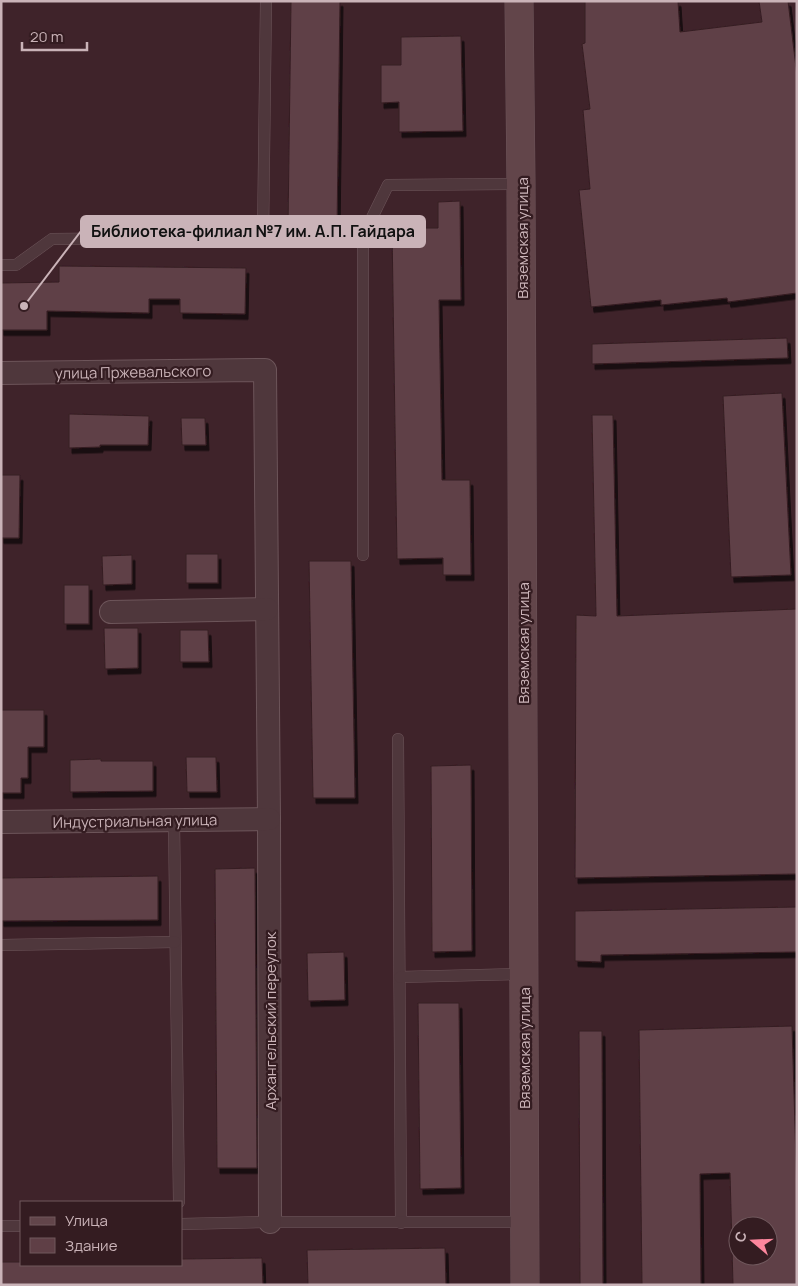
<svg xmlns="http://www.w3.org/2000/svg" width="798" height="1286" font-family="Manrope,sans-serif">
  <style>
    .building { fill: #5f3f46; stroke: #361e23; fill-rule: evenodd; filter: url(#shadow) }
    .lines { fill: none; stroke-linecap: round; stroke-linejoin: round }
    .lane-casing { stroke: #6d555a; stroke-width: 12 }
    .street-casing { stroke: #6d555a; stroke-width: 24 }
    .secondary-casing { stroke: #6d555a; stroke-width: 29 }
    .lane { stroke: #4f373c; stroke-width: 11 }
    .street { stroke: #4f373c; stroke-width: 22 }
    .secondary { stroke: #62454a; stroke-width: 28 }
    .labels { text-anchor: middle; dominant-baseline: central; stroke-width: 4.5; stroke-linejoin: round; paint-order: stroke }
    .street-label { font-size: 15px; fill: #cab3b8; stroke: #341c21 }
    .leader { fill: none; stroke: #cab3b8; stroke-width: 2 }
    .callout-dot { fill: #cab3b8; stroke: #341c21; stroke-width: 2 }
    .callout { fill: #cab3b8; stroke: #cab3b8; stroke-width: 2 }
    .callout-label { font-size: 16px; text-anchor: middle; font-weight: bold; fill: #111 }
  </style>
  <defs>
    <filter id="shadow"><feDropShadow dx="3" dy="5.5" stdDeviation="0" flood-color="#0009"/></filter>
  </defs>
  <rect width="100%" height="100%" fill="#3f232a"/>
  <g class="building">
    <path d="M291 1H340L337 228 288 227Z"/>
    <path d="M585 1H678L680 32 762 22 759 1H788L797 76V293L728 302 727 298 661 305V300L591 307 579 190 590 189 583 110 590 109 582 44 585 43Z"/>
    <path d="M461 36 463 131 399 132V102L381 103V65H401V37Z"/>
    <path d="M460 201 461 300H439L442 480H470L471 575H443V558L397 559 392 228H438V202Z"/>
    <path d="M59 266 246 268 245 314 180 313V299H149V313L47 311V330H1V283L59 282Z"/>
    <path d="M787 338 788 358 592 364V344Z"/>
    <path d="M782 393 791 575 731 577 723 396Z"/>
    <path d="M69 414 149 416 148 445H100V447L69 448Z"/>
    <path d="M592 415H613L617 616 797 609V874L575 878 576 615 596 616Z"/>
    <path d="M181 418H205L206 445H182Z"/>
    <path d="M1 475H20L19 538H1Z"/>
    <rect x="186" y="554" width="32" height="29"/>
    <path d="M132 555V584L103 585 102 556Z"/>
    <path d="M309 561H351L355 798H313Z"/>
    <rect x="64" y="585" width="25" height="39"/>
    <path d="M104 628H138V668L105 669Z"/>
    <path d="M180 630H208L209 662H180Z"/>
    <path d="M1 710H44V747H28V778H21V793H1Z"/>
    <path d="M186 757H216L217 792H187Z"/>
    <path d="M101 759V761H153V791L70 792V760Z"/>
    <path d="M471 765 472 951 432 952 431 766Z"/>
    <path d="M255 868 257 1168H217L215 869Z"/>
    <path d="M158 876V920L1 921V878Z"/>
    <path d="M797 907V952L601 955V962L575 961V911Z"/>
    <path d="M344 952 345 1000 308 1001 307 953Z"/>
    <path d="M418 1003H459L461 1188 420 1189Z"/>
    <path d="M792 1026 797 1195V1285H733L730 1173 700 1174 701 1285H642L639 1030ZM738 1226H768V1256H738Z"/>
    <path d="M579 1031H602L603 1285H580Z"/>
    <path d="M445 1248 446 1285H308L307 1250Z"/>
    <path d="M262 1258 263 1285H1V1262H21V1265H181V1259Z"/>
  </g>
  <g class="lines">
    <defs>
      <g id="lane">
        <path d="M263 237 266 1"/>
        <path d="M1 265H16L52 239 363 236"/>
        <path d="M363 555V236L388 185 521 184"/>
        <path d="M398 739 401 1223"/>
        <path d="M174 821 179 1202"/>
        <path d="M1 945 175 942"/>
        <path d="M400 977 524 974"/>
        <path d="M181 1224 270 1222H525"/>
        <path d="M1 1226H21"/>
      </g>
      <g id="street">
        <path d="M1 373 265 370 269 819 270 1222"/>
        <path d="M111 612 267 609"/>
        <path d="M1 822 269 819"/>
      </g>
      <path id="secondary" d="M519 1 521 184 525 1285"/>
    </defs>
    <use href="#lane" class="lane-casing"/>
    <use href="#street" class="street-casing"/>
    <use href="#secondary" class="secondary-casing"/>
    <use href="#lane" class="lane"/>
    <use href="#street" class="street"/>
    <use href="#secondary" class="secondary"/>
  </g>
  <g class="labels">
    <g class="street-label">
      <text transform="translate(522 238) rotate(-90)">Вяземская улица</text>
      <text transform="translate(133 372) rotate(-1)">улица Пржевальского</text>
      <text transform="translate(523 643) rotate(-90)">Вяземская улица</text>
      <text transform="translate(135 821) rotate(-1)">Индустриальная улица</text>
      <text transform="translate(270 1021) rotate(-90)">Архангельский переулок</text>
      <text transform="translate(524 1048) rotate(-90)">Вяземская улица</text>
    </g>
  </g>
  <path class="leader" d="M24 306L81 231"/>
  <circle class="callout-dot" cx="24" cy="306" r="5"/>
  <rect class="callout" x="81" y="216" width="344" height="31" rx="5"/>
  <g class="callout-label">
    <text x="253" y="237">Библиотека-филиал №7 им. А.П. Гайдара</text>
  </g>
  <rect width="798" height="1286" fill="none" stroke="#cab3b8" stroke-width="5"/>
  <rect x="20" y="1201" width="162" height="65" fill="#341c21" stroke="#70585d"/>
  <rect x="30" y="1217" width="25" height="8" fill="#62454a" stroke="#70585d"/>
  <text x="65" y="1226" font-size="15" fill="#cab3b8">Улица</text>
  <rect x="30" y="1238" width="25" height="15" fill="#5f3f46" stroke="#70585d"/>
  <text x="65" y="1251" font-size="15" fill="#cab3b8">Здание</text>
  <g transform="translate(753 1241) rotate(289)"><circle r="24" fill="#341c21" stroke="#70585d"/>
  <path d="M0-4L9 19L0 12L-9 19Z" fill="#fc869d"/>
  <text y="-8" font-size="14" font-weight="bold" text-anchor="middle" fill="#cab3b8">С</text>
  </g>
  <path d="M22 42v8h65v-8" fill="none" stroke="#cab3b8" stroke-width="2.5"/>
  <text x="30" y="42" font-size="15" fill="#cab3b8" stroke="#341c21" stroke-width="4" paint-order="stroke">20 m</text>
</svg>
